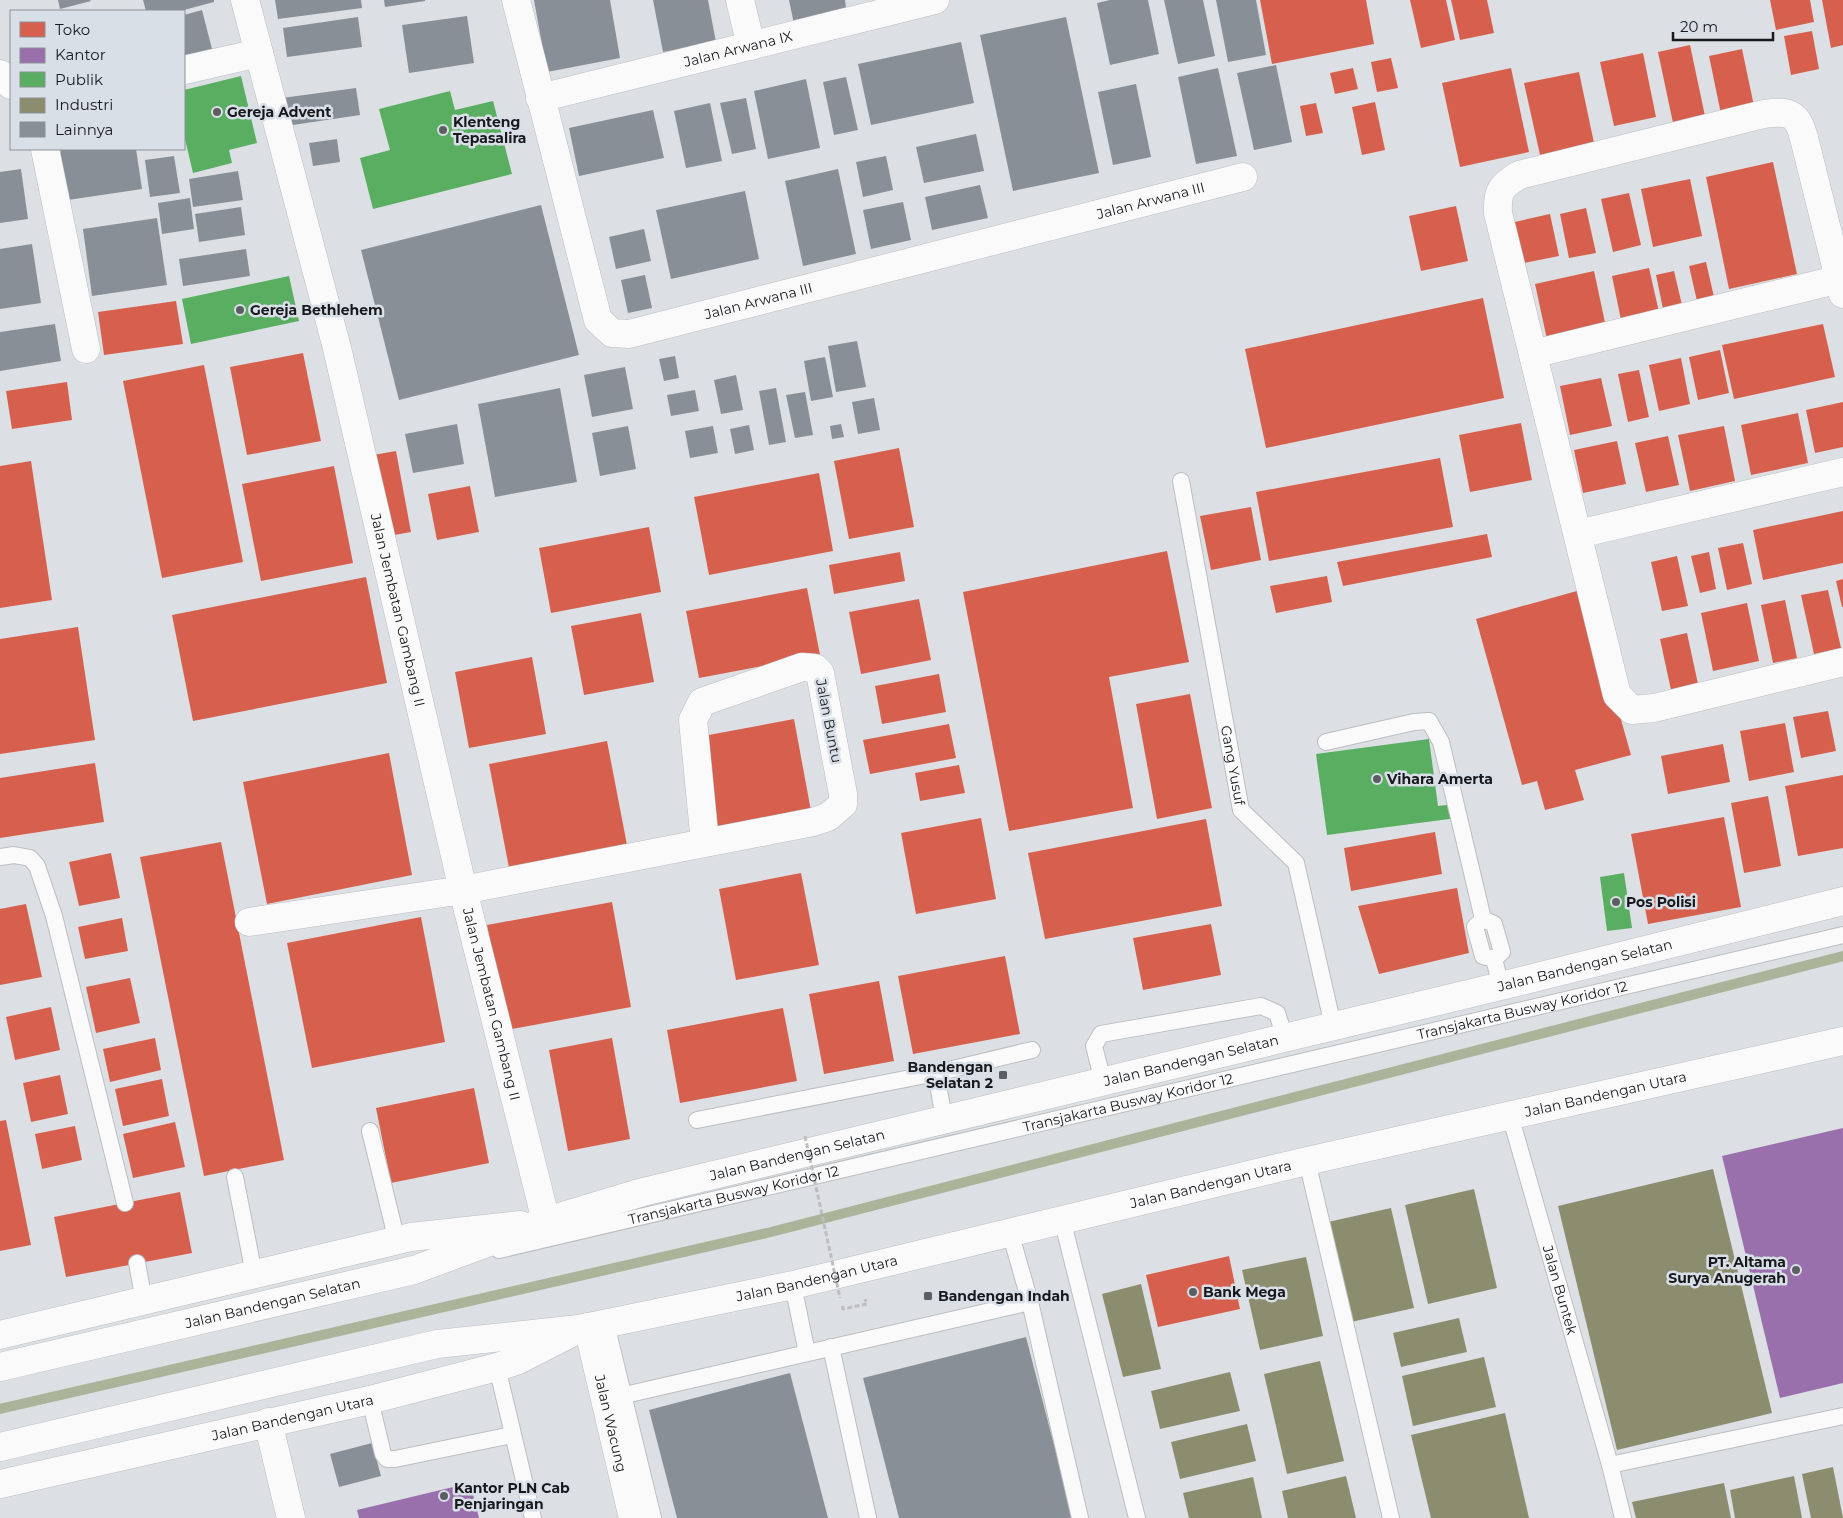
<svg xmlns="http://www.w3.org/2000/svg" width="1843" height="1518" font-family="Montserrat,sans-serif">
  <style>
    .shops { fill: #d6604d }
    .offices { fill: #9970ab }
    .public { fill: #5aae61 }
    .industry { fill: #8c8c6e }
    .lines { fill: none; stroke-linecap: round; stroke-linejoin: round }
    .stream { stroke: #aab498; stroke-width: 10 }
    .building { fill: #898f97 }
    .lane-casing { stroke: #bbbec1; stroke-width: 18 }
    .street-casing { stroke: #bbbec1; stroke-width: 29 }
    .secondary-casing { stroke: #bbbec1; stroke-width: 29 }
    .path { stroke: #bcbec0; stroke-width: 3; stroke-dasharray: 5 2.5; stroke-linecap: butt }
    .lane { stroke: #fafafb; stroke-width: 16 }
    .street { stroke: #fafafb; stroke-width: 28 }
    .secondary { stroke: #fafafb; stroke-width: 28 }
    .path-bridge { stroke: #bcbec0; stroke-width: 3; stroke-dasharray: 5 2.5; stroke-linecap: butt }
    .poi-dot { fill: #5c5f62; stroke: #d9dfe7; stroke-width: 2 }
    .labels { text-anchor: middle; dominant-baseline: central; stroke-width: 5; stroke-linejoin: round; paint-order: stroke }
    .street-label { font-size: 14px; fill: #17191c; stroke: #d9dfe7 }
    .poi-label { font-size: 14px; font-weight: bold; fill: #17191c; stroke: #d9dfe7; text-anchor: start }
  </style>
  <rect width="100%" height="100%" fill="#dce0e4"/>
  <g class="shops">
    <path d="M1260 0H1366L1374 44 1272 64Z"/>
    <path d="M1410 0H1446L1455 40 1421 48Z"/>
    <path d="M1451 0H1487L1494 33 1460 40Z"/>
    <path d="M1770 0H1810L1814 22 1776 30Z"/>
    <path d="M1822 0H1843V45L1831 48Z"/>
    <path d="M1812 31 1819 69 1791 75 1784 36Z"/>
    <path d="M1690 45 1705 116 1673 123 1658 52Z"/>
    <path d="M1742 49 1754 106 1721 114 1709 56Z"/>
    <path d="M1643 53 1656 117 1614 126 1600 62Z"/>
    <path d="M1391 58 1398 88 1377 92 1371 62Z"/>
    <path d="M1353 68 1358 89 1335 94 1330 73Z"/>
    <path d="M1511 68 1529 152 1460 167 1442 83Z"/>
    <path d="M1579 72 1594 143 1540 155 1524 83Z"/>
    <path d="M1375 102 1385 150 1362 155 1352 107Z"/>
    <path d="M1316 103 1323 133 1306 136 1300 106Z"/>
    <path d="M1773 162 1797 274 1729 289 1706 177Z"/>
    <path d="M1690 179 1702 236 1653 247 1641 189Z"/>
    <path d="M1629 193 1641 245 1613 252 1601 199Z"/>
    <path d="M1456 206 1468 261 1421 271 1409 216Z"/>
    <path d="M1586 208 1596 253 1569 258 1560 214Z"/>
    <path d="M1550 214 1559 256 1519 264 1510 223Z"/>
    <path d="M1706 262 1714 297 1697 301 1689 266Z"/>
    <path d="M1649 268 1659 312 1621 320 1612 276Z"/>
    <path d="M1594 271 1607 332 1548 344 1535 284Z"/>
    <path d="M1674 271 1682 305 1663 309 1656 275Z"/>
    <path d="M1483 298 1504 398 1266 448 1245 349Z"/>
    <path d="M176 301 183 344 104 355 98 312Z"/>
    <path d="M1823 324 1835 377 1734 399 1722 345Z"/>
    <path d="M1720 350 1729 393 1698 400 1689 357Z"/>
    <path d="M303 353 321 441 247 455 230 367Z"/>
    <path d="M1681 358 1690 404 1659 411 1649 365Z"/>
    <path d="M204 365 243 562 162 578 123 381Z"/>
    <path d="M1639 370 1649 417 1628 422 1618 374Z"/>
    <path d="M1601 378 1612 426 1570 435 1560 386Z"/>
    <path d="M67 382 72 420 12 429 6 391Z"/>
    <path d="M1843 402V447L1815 453 1806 410Z"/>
    <path d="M1798 413 1808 463 1751 475 1741 425Z"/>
    <path d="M1521 423 1532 480 1470 492 1459 435Z"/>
    <path d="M1724 426 1735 481 1690 491 1678 435Z"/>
    <path d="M1668 436 1679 485 1646 492 1635 443Z"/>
    <path d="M1617 441 1626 484 1583 493 1574 450Z"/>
    <path d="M899 448 914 527 849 539 834 461Z"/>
    <path d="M396 451 411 532 383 537 368 456Z"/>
    <path d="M1440 458 1453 527 1269 561 1256 492Z"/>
    <path d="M31 461 52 600 0 608V466Z"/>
    <path d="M334 466 353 563 261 581 242 484Z"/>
    <path d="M819 473 833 551 709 575 694 497Z"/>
    <path d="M470 486 479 532 437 540 428 494Z"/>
    <path d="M1251 507 1261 560 1211 570 1200 516Z"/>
    <path d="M1843 511V563L1763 580 1753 530Z"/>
    <path d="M649 527 661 592 551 613 539 548Z"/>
    <path d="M1487 534 1492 557 1343 586 1337 562Z"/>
    <path d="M1743 543 1752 584 1727 590 1718 548Z"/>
    <path d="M1167 551 1189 662 1109 677 1133 808 1009 831 963 592Z"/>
    <path d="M900 552 905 581 834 594 829 565Z"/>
    <path d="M1709 552 1716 589 1700 593 1691 556Z"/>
    <path d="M1677 556 1688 606 1662 611 1651 562Z"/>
    <path d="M1327 576 1332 602 1276 613 1270 586Z"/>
    <path d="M366 577 387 683 193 721 172 615Z"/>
    <path d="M1843 579V607H1842L1836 581Z"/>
    <path d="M807 588 820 655 699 678 686 611Z"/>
    <path d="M1584 589 1631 755 1575 770 1584 800 1545 810 1537 781 1522 785 1476 619Z"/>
    <path d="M1828 590 1841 648 1814 654 1801 595Z"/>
    <path d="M919 599 931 660 861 674 849 612Z"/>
    <path d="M1785 600 1797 658 1773 663 1761 605Z"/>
    <path d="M1747 603 1759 661 1713 671 1701 613Z"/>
    <path d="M641 613 654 682 584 695 571 626Z"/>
    <path d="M78 627 95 740 0 754V639Z"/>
    <path d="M1687 633 1698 684 1671 690 1660 639Z"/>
    <path d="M532 657 546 734 469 748 455 672Z"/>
    <path d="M939 674 946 712 882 724 875 686Z"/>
    <path d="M1190 694 1212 808 1157 819 1136 704Z"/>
    <path d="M1828 711 1836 751 1801 758 1793 717Z"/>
    <path d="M794 719 811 811 716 829 698 737Z"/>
    <path d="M1785 723 1794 772 1749 781 1740 731Z"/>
    <path d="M949 724 956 758 870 774 863 740Z"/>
    <path d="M607 741 628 850 510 873 489 764Z"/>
    <path d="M1723 744 1730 782 1668 794 1661 756Z"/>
    <path d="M389 753 412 875 267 904 243 782Z"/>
    <path d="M95 763 104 822 0 838V778Z"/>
    <path d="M959 765 965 793 920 801 915 773Z"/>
    <path d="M1843 775V848L1798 856 1785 786Z"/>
    <path d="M1768 796 1781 866 1744 873 1731 803Z"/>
    <path d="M1724 817 1741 907 1648 924 1631 834Z"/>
    <path d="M981 818 996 899 916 914 901 833Z"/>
    <path d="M1206 819 1222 906 1045 939 1028 853Z"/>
    <path d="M1435 832 1442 874 1351 891 1344 848Z"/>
    <path d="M221 842 284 1160 204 1176 140 857Z"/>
    <path d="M111 853 120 898 79 906 69 862Z"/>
    <path d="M801 873 819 965 736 980 719 889Z"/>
    <path d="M1457 888 1469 953 1379 974 1358 906Z"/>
    <path d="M612 902 631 1007 507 1030 487 925Z"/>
    <path d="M26 904 42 977 0 985V909Z"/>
    <path d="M421 917 445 1042 312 1068 287 943Z"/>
    <path d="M122 918 128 951 85 959 78 927Z"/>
    <path d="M1211 924 1221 975 1143 990 1133 938Z"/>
    <path d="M1005 956 1020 1034 913 1054 898 976Z"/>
    <path d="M130 978 140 1023 96 1033 86 987Z"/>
    <path d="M879 981 894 1061 824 1074 809 994Z"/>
    <path d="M51 1007 60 1050 15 1060 6 1017Z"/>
    <path d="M783 1008 797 1081 680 1103 667 1030Z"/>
    <path d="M155 1038 161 1070 110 1082 103 1049Z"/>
    <path d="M612 1038 630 1139 568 1151 549 1050Z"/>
    <path d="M60 1075 68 1114 31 1122 23 1083Z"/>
    <path d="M162 1079 169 1116 123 1126 115 1089Z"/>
    <path d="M474 1088 489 1163 391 1183 376 1108Z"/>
    <path d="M6 1120 31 1245 0 1251V1121Z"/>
    <path d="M175 1122 185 1167 133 1178 123 1134Z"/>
    <path d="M75 1126 82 1160 42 1169 35 1134Z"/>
    <path d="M180 1192 192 1253 66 1277 54 1217Z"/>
    <path d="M1229 1256 1240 1309 1158 1327 1146 1275Z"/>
  </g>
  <g class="offices">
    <path d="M1843 1128V1383L1780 1398 1722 1156Z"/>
    <path d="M470 1483 479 1518H359L357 1510Z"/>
  </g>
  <g class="public">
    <path d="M241 76 257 143 229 150 232 163 193 173 184 135V90Z"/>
    <path d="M450 91 455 110 493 101 512 174 373 209 360 158 390 150 379 109Z"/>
    <path d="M289 276 299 321 191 344 182 299Z"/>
    <path d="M1429 739 1438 806 1455 804 1457 818 1327 835 1316 754Z"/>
    <path d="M1624 873 1632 928 1607 931 1600 877Z"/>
  </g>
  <g class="industry">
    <path d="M1713 1169 1772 1413 1617 1450 1558 1206Z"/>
    <path d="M1474 1189 1497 1288 1428 1304 1405 1205Z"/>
    <path d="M1391 1208 1414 1308 1351 1322 1328 1222Z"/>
    <path d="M1306 1257 1323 1336 1260 1350 1242 1270Z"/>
    <path d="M1141 1284 1161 1369 1123 1377 1102 1294Z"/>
    <path d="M1459 1318 1467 1352 1401 1367 1393 1333Z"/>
    <path d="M1484 1357 1496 1407 1413 1426 1402 1376Z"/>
    <path d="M1320 1361 1344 1461 1287 1474 1264 1374Z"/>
    <path d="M1230 1372 1240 1411 1160 1429 1151 1391Z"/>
    <path d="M1505 1413 1529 1518H1431L1411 1435Z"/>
    <path d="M1247 1424 1256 1461 1180 1479 1171 1442Z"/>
    <path d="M1833 1467 1843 1518H1811L1802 1474Z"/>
    <path d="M1346 1476 1356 1518H1288L1282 1491Z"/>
    <path d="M1794 1476 1802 1518H1735L1730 1490Z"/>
    <path d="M1253 1477 1262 1518H1189L1183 1493Z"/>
    <path d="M1724 1483 1731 1518H1636L1632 1502Z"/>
  </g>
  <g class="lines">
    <path class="stream" d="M0 1409 771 1232 1843 956"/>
  </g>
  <g class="building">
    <path d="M58 0H90L91 1 60 9Z"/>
    <path d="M143 0H214V2L180 11H146Z"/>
    <path d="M275 0H361L362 8 278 19Z"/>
    <path d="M384 0H425V1L385 7Z"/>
    <path d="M534 0H610L620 58 547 72Z"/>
    <path d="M653 0H708L716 42 663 52Z"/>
    <path d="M789 0H845L847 14 794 24Z"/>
    <path d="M1110 0H1148L1159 54 1110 65 1097 3Z"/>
    <path d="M1164 0H1203L1215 56 1178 64Z"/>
    <path d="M1216 0H1256L1266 55 1228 62Z"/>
    <path d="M202 10 212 49 184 56V15Z"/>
    <path d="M467 16 474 63 409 73 402 25Z"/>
    <path d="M358 17 362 47 287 57 283 28Z"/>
    <path d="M1066 17 1099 173 1013 191 980 35Z"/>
    <path d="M961 42 974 103 871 125 858 64Z"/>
    <path d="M1276 65 1292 142 1254 150 1237 73Z"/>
    <path d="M1218 68 1237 156 1196 164 1178 77Z"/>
    <path d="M846 77 858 130 834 135 823 82Z"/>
    <path d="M806 79 820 148 768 159 754 91Z"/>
    <path d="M1136 84 1151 157 1113 165 1098 92Z"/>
    <path d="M356 88 360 115 286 126 282 98Z"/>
    <path d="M746 98 756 149 732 154 720 103Z"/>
    <path d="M710 103 722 161 686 168 674 111Z"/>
    <path d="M653 110 664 158 579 176 569 128Z"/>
    <path d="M976 134 984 171 924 183 916 147Z"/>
    <path d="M337 139 340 162 313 166 309 143Z"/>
    <path d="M60 149H136L142 189 68 200Z"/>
    <path d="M174 156 180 193 150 197 145 160Z"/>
    <path d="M886 156 893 190 863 197 856 162Z"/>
    <path d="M21 169 28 219 0 223V172Z"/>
    <path d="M838 169 856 254 803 266 785 181Z"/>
    <path d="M238 171 243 200 193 207 189 179Z"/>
    <path d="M980 185 988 218 932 230 925 197Z"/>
    <path d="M745 191 759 259 671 279 656 210Z"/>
    <path d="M190 198 194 229 162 234 158 203Z"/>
    <path d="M903 202 911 240 871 249 863 210Z"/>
    <path d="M541 205 579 355 399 400 361 250Z"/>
    <path d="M241 207 245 235 199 242 195 214Z"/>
    <path d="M157 218 167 285 92 296 83 229Z"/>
    <path d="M644 229 651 261 616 269 609 237Z"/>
    <path d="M32 244 41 303 0 309V249Z"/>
    <path d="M246 249 250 276 183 286 179 259Z"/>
    <path d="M645 275 652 308 628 313 621 280Z"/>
    <path d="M55 324 61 361 0 371V332Z"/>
    <path d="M857 341 866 387 836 392 828 346Z"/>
    <path d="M675 356 679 378 664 381 659 359Z"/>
    <path d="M825 357 833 397 811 401 804 361Z"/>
    <path d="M625 367 633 409 592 417 584 375Z"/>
    <path d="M736 375 743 410 721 414 714 380Z"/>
    <path d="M560 388 577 482 495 497 478 404Z"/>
    <path d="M776 388 786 442 769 445 759 391Z"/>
    <path d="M695 390 699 411 671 416 667 395Z"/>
    <path d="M805 392 813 435 795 438 786 395Z"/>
    <path d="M874 398 880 430 858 434 852 402Z"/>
    <path d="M457 424 464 464 413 473 405 434Z"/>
    <path d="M841 424 844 437 832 439 830 426Z"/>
    <path d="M749 425 754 450 735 454 730 429Z"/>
    <path d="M628 426 636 469 600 476 592 433Z"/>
    <path d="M713 426 718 453 690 458 685 431Z"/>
    <path d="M1026 1337 1073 1518H899L863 1378Z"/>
    <path d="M790 1373 828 1518H677L649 1410Z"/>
    <path d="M372 1443 381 1476 339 1487 330 1454Z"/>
  </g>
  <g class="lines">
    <defs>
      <g id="lane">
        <path id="s1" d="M1181 481 1241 810 1296 863 1333 1026"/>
        <path d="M1326 742 1414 722 1429 721 1441 742 1483 919"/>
        <path d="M0 857 14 855 30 858 37 866 54 916 125 1203"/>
        <path d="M1494 959 1483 956 1475 927 1483 919 1494 924 1502 952 1494 959 1501 986"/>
        <path d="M936 1073 944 1119"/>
        <path d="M1103 1081 1094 1046 1101 1034 1261 1006 1277 1013 1285 1038"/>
        <path id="s2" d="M1510 1115 1610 1465 1623 1518"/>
        <path d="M697 1120 936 1073 1032 1050"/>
        <path d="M370 1131 397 1241"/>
        <path d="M1307 1161 1391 1518"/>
        <path d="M235 1177 254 1274"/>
        <path d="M1062 1219 1137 1518"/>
        <path d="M1010 1232 1030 1302 1080 1518"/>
        <path id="s3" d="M499 1250 1843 935"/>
        <path d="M137 1263 144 1301"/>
        <path d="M793 1285 807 1353"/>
        <path d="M606 1324 653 1518"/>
        <path d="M831 1347 868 1518"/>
        <path d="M497 1367 533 1518"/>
        <path d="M625 1395 1030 1302"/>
        <path d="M370 1400 383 1454 387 1459H395L512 1435"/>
        <path d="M1610 1465 1843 1416"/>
      </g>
      <g id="street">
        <path id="s4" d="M245 0 337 348 463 890 546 1221"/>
        <path id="s5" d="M516 0 598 320 612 333 629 334 1243 177"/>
        <path d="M740 0 751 46"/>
        <path d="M184 70 259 53"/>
        <path d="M0 74 11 85"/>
        <path id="s6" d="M540 98 935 0"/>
        <path d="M45 149 86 349"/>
        <path d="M1843 294 1804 138C1797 112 1789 111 1764 114L1519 175C1501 186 1497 191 1498 213L1617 695 1632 710 1654 708 1843 662"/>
        <path d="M1533 354 1840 279"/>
        <path d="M1578 534 1843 472"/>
        <path d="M249 922 463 890 813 822 828 817 843 804V794L820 673 815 668 802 667 702 702 693 720 705 843"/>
        <path id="s7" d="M588 1327 633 1518"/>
        <path d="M0 1335 411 1237 521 1225"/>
        <path d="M268 1422 291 1518"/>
        <path id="s8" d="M0 1484 370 1400 497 1367 516 1361 579 1329"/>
      </g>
      <g id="secondary">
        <path id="s9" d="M0 1367 414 1270 540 1223 643 1192 1501 986 1843 901"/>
        <path id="s10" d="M0 1447 437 1344 579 1329 793 1285 1307 1161 1843 1041"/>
      </g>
    </defs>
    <use href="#lane" class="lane-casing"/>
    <use href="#street" class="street-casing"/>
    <use href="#secondary" class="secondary-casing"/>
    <path class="path" d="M842 1306 843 1309 867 1304 865 1299"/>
    <use href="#lane" class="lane"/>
    <use href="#street" class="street"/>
    <use href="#secondary" class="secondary"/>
    <path class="path-bridge" d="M805 1136 840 1298"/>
  </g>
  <g class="poi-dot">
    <circle cx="217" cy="112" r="5"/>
    <circle cx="443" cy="130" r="5"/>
    <circle cx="240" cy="310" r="5"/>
    <circle cx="1377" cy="779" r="5"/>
    <circle cx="1616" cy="902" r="5"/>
    <rect x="998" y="1070" width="10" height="10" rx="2.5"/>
    <circle cx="1796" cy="1270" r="5"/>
    <circle cx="1193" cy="1292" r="5"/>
    <rect x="923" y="1291" width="10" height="10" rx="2.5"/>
    <circle cx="444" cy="1496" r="5"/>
  </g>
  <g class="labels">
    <g class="street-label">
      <text stroke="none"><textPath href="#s6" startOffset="204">Jalan Arwana IX</textPath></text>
      <text stroke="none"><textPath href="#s5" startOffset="905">Jalan Arwana III</textPath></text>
      <text stroke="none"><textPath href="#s5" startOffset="500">Jalan Arwana III</textPath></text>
      <text stroke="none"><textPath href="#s4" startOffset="629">Jalan Jembatan Gambang II</textPath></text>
      <text transform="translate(829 721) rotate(79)">Jalan Buntu</text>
      <text stroke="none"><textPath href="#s1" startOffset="289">Gang Yusuf</textPath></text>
      <text stroke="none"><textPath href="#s9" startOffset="1636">Jalan Bandengan Selatan</textPath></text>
      <text stroke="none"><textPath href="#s4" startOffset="1034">Jalan Jembatan Gambang II</textPath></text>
      <text stroke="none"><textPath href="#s3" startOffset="1051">Transjakarta Busway Koridor 12</textPath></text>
      <text stroke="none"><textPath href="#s9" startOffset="1231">Jalan Bandengan Selatan</textPath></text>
      <text stroke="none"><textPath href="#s10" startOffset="1645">Jalan Bandengan Utara</textPath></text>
      <text stroke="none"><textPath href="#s3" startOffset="646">Transjakarta Busway Koridor 12</textPath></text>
      <text stroke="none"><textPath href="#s9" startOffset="826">Jalan Bandengan Selatan</textPath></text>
      <text stroke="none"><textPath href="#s10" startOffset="1240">Jalan Bandengan Utara</textPath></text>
      <text stroke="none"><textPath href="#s3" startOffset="241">Transjakarta Busway Koridor 12</textPath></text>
      <text stroke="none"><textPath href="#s10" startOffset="835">Jalan Bandengan Utara</textPath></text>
      <text stroke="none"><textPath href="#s2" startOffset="182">Jalan Buntek</textPath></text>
      <text stroke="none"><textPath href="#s9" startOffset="280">Jalan Bandengan Selatan</textPath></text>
      <text stroke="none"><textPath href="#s8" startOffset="300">Jalan Bandengan Utara</textPath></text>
      <text stroke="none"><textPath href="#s7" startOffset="99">Jalan Wacung</textPath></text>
    </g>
    <g class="poi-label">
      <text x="227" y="112">Gereja Advent</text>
      <text x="453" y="122">Klenteng<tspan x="453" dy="16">Tepasalira</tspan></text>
      <text x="250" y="310">Gereja Bethlehem</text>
      <text x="1387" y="779">Vihara Amerta</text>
      <text x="1626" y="902">Pos Polisi</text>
      <text x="993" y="1067" text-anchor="end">Bandengan<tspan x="993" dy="16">Selatan 2</tspan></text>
      <text x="1786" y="1262" text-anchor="end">PT. Altama<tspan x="1786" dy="16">Surya Anugerah</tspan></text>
      <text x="1203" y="1292">Bank Mega</text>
      <text x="938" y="1296">Bandengan Indah</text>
      <text x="454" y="1488">Kantor PLN Cab<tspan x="454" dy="16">Penjaringan</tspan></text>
    </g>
  </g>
  <rect x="10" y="10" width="175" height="140" fill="#d9dfe7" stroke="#8b9096"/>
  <rect x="20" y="22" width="25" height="15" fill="#d6604d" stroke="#8b9096"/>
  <text x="55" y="35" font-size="15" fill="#17191c">Toko</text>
  <rect x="20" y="48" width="25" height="15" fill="#9970ab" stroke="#8b9096"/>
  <text x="55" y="60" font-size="15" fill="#17191c">Kantor</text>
  <rect x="20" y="72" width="25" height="15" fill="#5aae61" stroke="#8b9096"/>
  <text x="55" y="85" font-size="15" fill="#17191c">Publik</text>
  <rect x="20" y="98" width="25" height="15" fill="#8c8c6e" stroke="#8b9096"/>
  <text x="55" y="110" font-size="15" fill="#17191c">Industri</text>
  <rect x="20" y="122" width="25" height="15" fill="#898f97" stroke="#8b9096"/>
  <text x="55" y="135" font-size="15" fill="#17191c">Lainnya</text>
  <path d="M1673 32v8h100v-8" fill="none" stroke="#17191c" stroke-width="2.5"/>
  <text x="1680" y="32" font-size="15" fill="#17191c" stroke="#d9dfe7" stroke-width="4" paint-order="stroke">20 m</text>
</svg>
